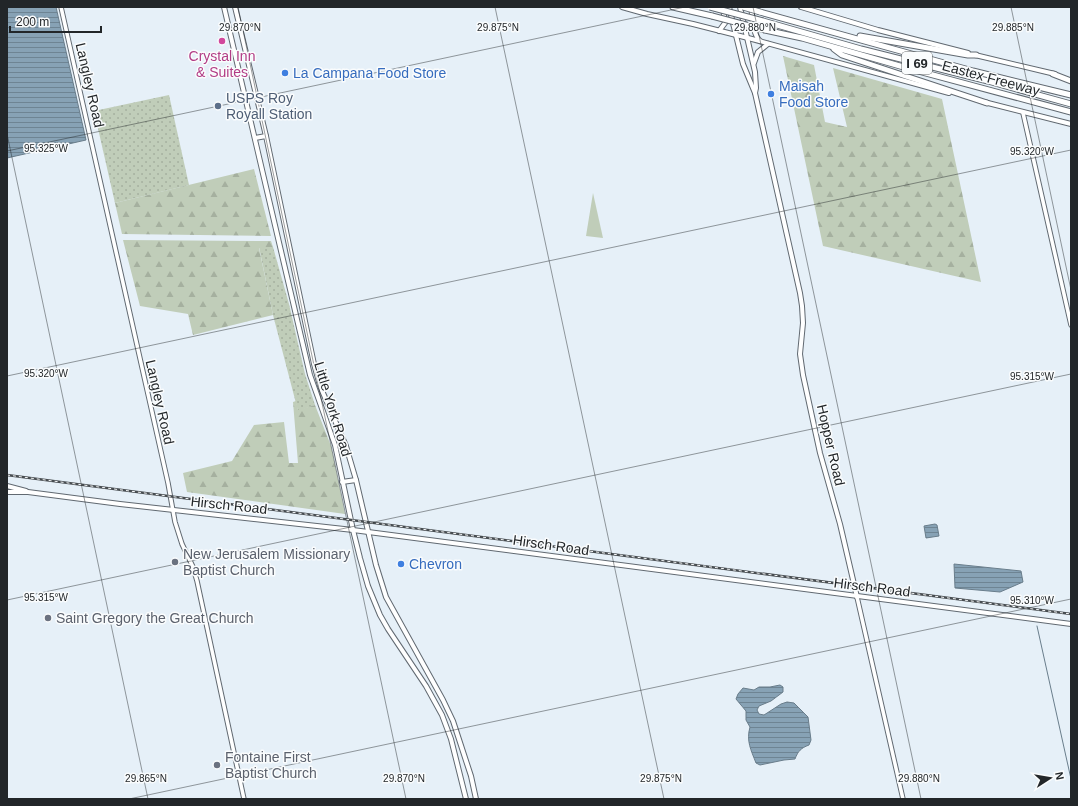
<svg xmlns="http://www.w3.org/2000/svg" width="1078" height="806" font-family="Helvetica,sans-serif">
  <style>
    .grass { fill: url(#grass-dots) }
    .forest { fill: url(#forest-firs) }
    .green { fill: #c0cdb9 }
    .water { fill: url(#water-rules); stroke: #697d8b }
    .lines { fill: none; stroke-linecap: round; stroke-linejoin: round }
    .stream { stroke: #697d8b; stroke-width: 1 }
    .tertiary-casing { stroke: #616971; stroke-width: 5.5 }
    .secondary-casing { stroke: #616971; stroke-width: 6 }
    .motorway-casing { stroke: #616971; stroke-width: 7 }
    .tertiary { stroke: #fff; stroke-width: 3.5 }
    .secondary { stroke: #fff; stroke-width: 4 }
    .motorway { stroke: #fff; stroke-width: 5 }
    .rail-casing { stroke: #474c50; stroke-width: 2.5 }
    .rail { stroke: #fafcfd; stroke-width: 1; stroke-dasharray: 3; stroke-linecap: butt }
    .motorway-bridge-casing { stroke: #616971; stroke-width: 7; stroke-linecap: butt }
    .motorway-bridge { stroke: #fff; stroke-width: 5 }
    .ticks { fill: none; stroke: #222629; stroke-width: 1; stroke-opacity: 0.45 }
    .hotel-dot { fill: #d1479c; stroke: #fafcfd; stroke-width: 1.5 }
    .shop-dot { fill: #3f7fe0; stroke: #fafcfd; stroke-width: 1.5 }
    .service-dot { fill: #5c6f8a; stroke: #fafcfd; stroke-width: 1.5 }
    .worship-dot { fill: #6b7280; stroke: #fafcfd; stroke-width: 1.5 }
    .labels { text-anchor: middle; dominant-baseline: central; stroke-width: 3; stroke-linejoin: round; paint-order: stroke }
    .shield { fill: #fafcfd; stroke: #636669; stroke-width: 1 }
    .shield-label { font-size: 13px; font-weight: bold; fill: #222629 }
    .hotel-label { font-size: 14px; fill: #b23c85; stroke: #fafcfd }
    .shop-label { font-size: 14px; fill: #366cbe; stroke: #fafcfd; text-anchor: start }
    .street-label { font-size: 14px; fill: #222629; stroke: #fafcfd }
    .service-label { font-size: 14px; fill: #4e5e75; stroke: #fafcfd; text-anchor: start }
    .worship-label { font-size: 14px; fill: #5b616d; stroke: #fafcfd; text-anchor: start }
    .ticks-label { font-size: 10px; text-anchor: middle; fill: #222629; stroke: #fafcfd; stroke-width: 3; stroke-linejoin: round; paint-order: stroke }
  </style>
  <defs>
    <pattern id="grass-dots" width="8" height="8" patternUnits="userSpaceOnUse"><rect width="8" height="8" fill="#c0cdb9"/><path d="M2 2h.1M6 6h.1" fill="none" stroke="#a5b09f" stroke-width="1.8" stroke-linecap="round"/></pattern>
    <pattern id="forest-firs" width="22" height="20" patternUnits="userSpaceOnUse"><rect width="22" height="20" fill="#c0cdb9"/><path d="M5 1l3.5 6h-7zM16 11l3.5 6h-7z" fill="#a5b09f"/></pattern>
    <pattern id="water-rules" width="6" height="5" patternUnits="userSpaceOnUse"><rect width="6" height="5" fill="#87a2b5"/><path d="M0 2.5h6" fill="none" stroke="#6e8493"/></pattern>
  </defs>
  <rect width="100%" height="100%" fill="#e6f0f8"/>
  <g class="grass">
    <path d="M169 95 189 185 115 203 94 111Z"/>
    <path d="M259 247H273L289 304 305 374 315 405 298 411 273 315Z"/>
  </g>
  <g class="forest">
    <path d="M783 56 814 65 825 122 847 127 833 68 942 99 981 282 823 246Z"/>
    <path d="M254 169 271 236 122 234 115 203Z"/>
    <path d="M123 240 271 241 273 247 259 248 273 315 193 335 188 314 140 306Z"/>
    <path d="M296 401 298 410 315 405 331 446 345 514 187 492 183 473 232 461 254 425 284 422 289 463H298L293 402Z"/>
  </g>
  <path class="green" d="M593 193 603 238 586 236Z"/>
  <g class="water">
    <path d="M7 7H56L86 140 7 158Z"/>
    <path d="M935 524 937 525 939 536 926 538 924 526Z"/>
    <path d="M954 564 1021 571 1023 582 1000 592 955 588Z"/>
    <path d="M780 685 783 687V692L771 701 759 706 757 710 759 714 764 715 781 704 787 702 794 703 808 717 811 740 809 745C801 748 798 751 795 759L784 760 760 765 756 763C751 750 746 741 750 727L746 720V711L736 699 738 694 743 688 754 690 759 687H770Z"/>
  </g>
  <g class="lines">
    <path class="stream" d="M1037 626 1071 779"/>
    <defs>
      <g id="tertiary">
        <path d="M61 7 168 483 175 522 182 544 193 567 197 581 244 799"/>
        <path d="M1023 113 1071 325"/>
        <path d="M857 597 903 799"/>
      </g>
      <g id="secondary">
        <path d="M224 7 310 375 335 445 353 530 360 558 368 586 380 615 388 629 426 686 442 715 451 739 466 799"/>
        <path d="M235 7 266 136 314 364 320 386 346 446 356 480 376 565 386 597 443 700 453 721 471 776 476 799"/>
        <path d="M622 7 647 14 693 24 752 39 949 93"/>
        <path d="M729 7 743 64 755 93 800 293 802 306 803 323 800 354 803 375 820 453 840 524 857 597"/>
        <path d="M740 7 755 72 756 88 755 93"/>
        <path d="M751 7C753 18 752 33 760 41"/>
        <path d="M801 7 878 30 968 53"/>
        <path d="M719 31 725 23 723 7"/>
        <path d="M975 55 1055 74"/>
        <path d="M754 63 758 52 768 44"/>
        <path d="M984 102 1071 124"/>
        <path d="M255 138 266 136"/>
        <path d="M342 482 356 480"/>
        <path d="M7 486 26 491"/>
        <path d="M7 492H28L120 504 353 530 1071 624"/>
      </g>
      <g id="motorway">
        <path d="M673 7 712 16"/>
        <path d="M760 12 973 71 1071 95"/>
        <path d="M763 21 861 49 988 81 1071 104"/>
        <path d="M765 30 802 38 907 68 1071 112"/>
        <path d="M860 36 968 55H976"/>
        <path d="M834 49 842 55 987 103"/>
        <path d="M1053 74 1071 81"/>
      </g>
    </defs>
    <use href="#tertiary" class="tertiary-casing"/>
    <use href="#secondary" class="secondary-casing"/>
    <use href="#motorway" class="motorway-casing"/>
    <use href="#tertiary" class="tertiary"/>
    <use href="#secondary" class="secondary"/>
    <use href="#motorway" class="motorway"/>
    <defs>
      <path id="rail" d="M7 475 1071 614"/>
    </defs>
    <use href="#rail" class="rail-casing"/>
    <use href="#rail" class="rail"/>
    <defs>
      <g id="motorway-bridge">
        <path d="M710 7 763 21"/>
        <path d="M743 7 760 12"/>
        <path d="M712 16 765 30"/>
      </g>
    </defs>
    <use href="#motorway-bridge" class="motorway-bridge-casing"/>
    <use href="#motorway-bridge" class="motorway-bridge"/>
  </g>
  <path class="ticks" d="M238 7 406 799M495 7 664 799M753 7 921 799M1011 7 1071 290M7 134 148 799M7 151 685 7M7 376 1071 150M7 600 1071 374M129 799 1071 599"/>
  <circle class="hotel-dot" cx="222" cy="41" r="4"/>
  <g class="shop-dot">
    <circle cx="285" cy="73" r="4"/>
    <circle cx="771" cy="94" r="4"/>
    <circle cx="401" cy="564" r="4"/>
  </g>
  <circle class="service-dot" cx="218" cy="106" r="4"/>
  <g class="worship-dot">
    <circle cx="175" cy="562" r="4"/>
    <circle cx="48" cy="618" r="4"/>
    <circle cx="217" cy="765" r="4"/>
  </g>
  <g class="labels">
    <rect class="shield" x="902" y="52" width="30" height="22" rx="3"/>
    <g class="shield-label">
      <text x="917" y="63">I 69</text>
    </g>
    <g class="hotel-label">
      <text x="222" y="56">Crystal Inn<tspan x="222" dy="16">&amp; Suites</tspan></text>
    </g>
    <g class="shop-label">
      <text x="293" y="73">La Campana Food Store</text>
      <text x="779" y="86">Maisah<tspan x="779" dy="16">Food Store</tspan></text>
      <text x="409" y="564">Chevron</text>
    </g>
    <g class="street-label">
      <text transform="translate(991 78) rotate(15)">Eastex Freeway</text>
      <text transform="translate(90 85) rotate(77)">Langley Road</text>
      <text transform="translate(160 402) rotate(77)">Langley Road</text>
      <text transform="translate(333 409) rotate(73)">Little York Road</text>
      <text transform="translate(831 445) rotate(77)">Hopper Road</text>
      <text transform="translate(229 505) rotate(6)">Hirsch Road</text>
      <text transform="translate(551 545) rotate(8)">Hirsch Road</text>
      <text transform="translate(872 587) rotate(7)">Hirsch Road</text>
    </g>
    <g class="service-label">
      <text x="226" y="98">USPS Roy<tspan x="226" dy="16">Royall Station</tspan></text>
    </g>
    <g class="worship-label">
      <text x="183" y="554">New Jerusalem Missionary<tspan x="183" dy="16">Baptist Church</tspan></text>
      <text x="56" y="618">Saint Gregory the Great Church</text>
      <text x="225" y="757">Fontaine First<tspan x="225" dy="16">Baptist Church</tspan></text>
    </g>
  </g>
  <g class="ticks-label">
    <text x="240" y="31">29.870°N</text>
    <text x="498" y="31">29.875°N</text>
    <text x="755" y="31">29.880°N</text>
    <text x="1013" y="31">29.885°N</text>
    <text x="46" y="152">95.325°W</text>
    <text x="1032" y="155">95.320°W</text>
    <text x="46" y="377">95.320°W</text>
    <text x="1032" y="380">95.315°W</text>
    <text x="46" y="601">95.315°W</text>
    <text x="1032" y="604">95.310°W</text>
    <text x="146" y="782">29.865°N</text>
    <text x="404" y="782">29.870°N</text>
    <text x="661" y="782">29.875°N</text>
    <text x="919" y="782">29.880°N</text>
  </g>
  <rect width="1078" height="806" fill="none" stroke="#222629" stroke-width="16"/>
  <g transform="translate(1050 778) rotate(78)" stroke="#fafcfd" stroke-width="3" paint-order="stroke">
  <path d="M0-3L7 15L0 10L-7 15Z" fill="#222629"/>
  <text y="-6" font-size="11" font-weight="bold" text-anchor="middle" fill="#222629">N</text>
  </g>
  <path d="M10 26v6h91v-6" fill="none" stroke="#222629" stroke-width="2"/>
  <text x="16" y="26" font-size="12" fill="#222629" stroke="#fafcfd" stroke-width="3" paint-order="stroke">200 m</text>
</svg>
